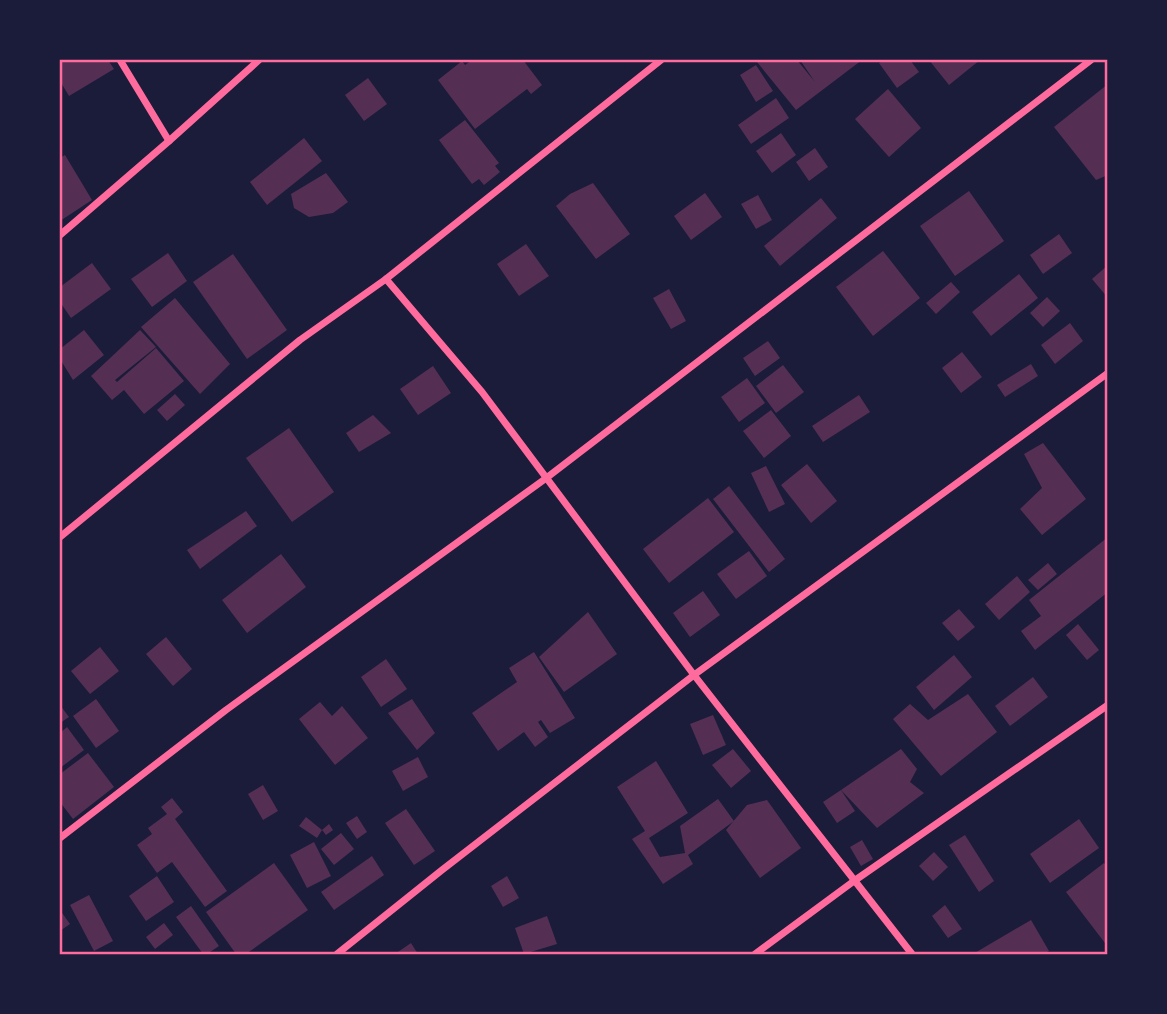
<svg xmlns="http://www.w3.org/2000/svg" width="1167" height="1014" font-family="Ubuntu,sans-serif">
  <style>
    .building { fill: #542f53 }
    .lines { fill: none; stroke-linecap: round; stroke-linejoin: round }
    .minor { stroke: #ff6b9d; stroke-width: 7 }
    .neatline { fill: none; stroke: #ff6b9d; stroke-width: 2.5 }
  </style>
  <rect width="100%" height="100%" fill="#1b1b3a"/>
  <g class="building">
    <path d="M60 60H108L114 69 69 96 60 81Z"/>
    <path d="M472 60H523L542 85 531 94 527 89 475 129 438 80 462 61 465 65Z"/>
    <path d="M760 60H797L815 82 800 60H862L796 110 757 62Z"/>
    <path d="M885 60H910L919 72 897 88 879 63Z"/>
    <path d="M929 60H980L949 85Z"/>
    <path d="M756 65 773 91 756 102 740 75Z"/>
    <path d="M368 78 387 104 364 121 345 95Z"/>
    <path d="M1108 84V175L1096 180 1054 127Z"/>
    <path d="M888 89 921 128 889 157 855 119Z"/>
    <path d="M776 98 789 118 751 144 738 125Z"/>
    <path d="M465 120 499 163 495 166 500 172 484 185 479 179 472 184 439 140Z"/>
    <path d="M781 133 796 155 772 173 756 151Z"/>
    <path d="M304 138 322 161 267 205 250 182Z"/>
    <path d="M815 148 828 167 809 181 796 162Z"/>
    <path d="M65 155 92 200 60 221V158Z"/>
    <path d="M326 173 348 202 333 213 309 217 294 208 291 194Z"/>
    <path d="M593 183 630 234 596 259 556 206 570 194Z"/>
    <path d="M969 191 1004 241 955 276 920 226Z"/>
    <path d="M705 193 722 217 691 240 674 216Z"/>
    <path d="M758 195 772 220 756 229 741 204Z"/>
    <path d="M821 198 837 218 780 266 764 246Z"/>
    <path d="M1059 234 1072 253 1043 274 1030 255Z"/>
    <path d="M526 244 549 276 519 296 497 264Z"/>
    <path d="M883 251 920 298 873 336 836 287Z"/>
    <path d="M168 253 187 281 152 307 131 279Z"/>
    <path d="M233 254 287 330 247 359 193 282Z"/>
    <path d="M92 263 111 289 71 318 60 302V287Z"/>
    <path d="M1108 265V298L1092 279Z"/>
    <path d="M1019 274 1038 298 991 336 972 312Z"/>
    <path d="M951 282 960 292 936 314 926 303Z"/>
    <path d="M669 289 686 321 671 329 653 298Z"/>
    <path d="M1047 297 1060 311 1043 327 1030 313Z"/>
    <path d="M175 298 230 364 200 394 141 327Z"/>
    <path d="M1070 323 1083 341 1055 364 1041 345Z"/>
    <path d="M84 330 104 355 73 380 60 359V349Z"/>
    <path d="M140 330 156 347 115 380 117 382 156 348 184 381 144 414 124 390 112 400 91 376Z"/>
    <path d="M768 341 780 358 755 376 743 358Z"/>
    <path d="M962 352 982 377 961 393 942 368Z"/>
    <path d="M1031 364 1038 376 1005 397 997 385Z"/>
    <path d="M783 365 804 392 776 413 756 386Z"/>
    <path d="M433 366 451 393 418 415 400 389Z"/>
    <path d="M747 378 765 403 739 422 721 397Z"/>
    <path d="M175 394 185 405 167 421 157 410Z"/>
    <path d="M859 395 870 412 823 442 812 426Z"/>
    <path d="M771 410 791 436 764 458 743 431Z"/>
    <path d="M373 415 391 433 359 452 346 433Z"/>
    <path d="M289 428 334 492 292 522 246 458Z"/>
    <path d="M1043 443 1086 499 1042 535 1020 509 1042 488 1024 454Z"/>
    <path d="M807 464 837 501 811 523 781 485Z"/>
    <path d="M766 466 785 504 769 512 751 473Z"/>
    <path d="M729 486 785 559 769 572 713 499Z"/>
    <path d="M708 498 734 532 669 583 643 549Z"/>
    <path d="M246 511 257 526 200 569 187 550Z"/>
    <path d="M1108 537V592L1035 650 1021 631 1041 616 1029 600Z"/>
    <path d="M749 551 767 576 736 599 717 574Z"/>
    <path d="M281 554 306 587 247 633 222 600Z"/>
    <path d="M1048 563 1057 574 1038 590 1028 580Z"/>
    <path d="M1017 576 1030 592 999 620 985 604Z"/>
    <path d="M703 591 720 615 690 637 673 613Z"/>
    <path d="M959 609 975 627 958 641 942 623Z"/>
    <path d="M588 612 617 654 564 692 539 657Z"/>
    <path d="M1078 624 1099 650 1087 660 1066 635Z"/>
    <path d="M166 637 192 669 173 686 146 654Z"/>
    <path d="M100 647 119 671 90 694 71 671Z"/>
    <path d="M534 652 575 718 550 733 541 720 538 722 548 737 535 747 524 732 498 751 472 713 517 682 509 668Z"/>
    <path d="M954 655 972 677 934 710 916 687Z"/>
    <path d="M386 659 407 689 381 707 361 677Z"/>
    <path d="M1033 677 1048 697 1010 726 995 706Z"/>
    <path d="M968 694 997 732 941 776 893 719 910 704 928 720Z"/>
    <path d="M96 699 119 731 96 748 73 716Z"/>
    <path d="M412 699 435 733 417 750 388 713Z"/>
    <path d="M320 702 332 716 342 706 368 738 335 765 299 719Z"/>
    <path d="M60 705 69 717 60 723Z"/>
    <path d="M713 715 726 745 703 755 690 724Z"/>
    <path d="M67 727 84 750 60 768V733Z"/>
    <path d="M733 749 751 771 731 788 712 765Z"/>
    <path d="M901 749 917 769 910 782 924 793 877 828 841 790Z"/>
    <path d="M88 753 114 787 73 819 60 802V774Z"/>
    <path d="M418 757 428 777 403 791 392 771Z"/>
    <path d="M656 761 688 813 649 838 660 857 685 853 680 826 718 799 734 821 688 855 693 864 663 884 632 839 645 831 617 787Z"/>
    <path d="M263 785 278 811 263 820 248 794Z"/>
    <path d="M841 790 855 811 837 823 823 802Z"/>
    <path d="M172 798 183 812 175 819 227 891 205 907 172 862 157 873 137 845 152 834 148 828 167 814 161 807Z"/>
    <path d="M767 800 801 848 760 878 726 830 747 805Z"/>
    <path d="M406 809 435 851 414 865 385 823Z"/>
    <path d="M357 816 367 832 357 839 346 823Z"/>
    <path d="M306 817 322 830 317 838 299 826Z"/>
    <path d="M1079 819 1099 848 1050 883 1030 854Z"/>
    <path d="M329 824 333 830 326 835 322 830Z"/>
    <path d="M341 833 354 849 334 865 321 849Z"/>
    <path d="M965 835 994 881 979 892 949 845Z"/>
    <path d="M862 840 873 859 861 866 850 847Z"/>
    <path d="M314 842 331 876 307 888 290 855Z"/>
    <path d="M934 852 948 867 933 881 919 866Z"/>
    <path d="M372 856 384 875 334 910 321 892Z"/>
    <path d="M274 863 308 910 246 954H236L206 912Z"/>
    <path d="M1104 863 1108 868V947L1066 892Z"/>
    <path d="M157 876 174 902 146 921 129 896Z"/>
    <path d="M507 876 519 898 503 907 491 886Z"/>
    <path d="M89 895 113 941 94 951 70 905Z"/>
    <path d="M945 905 962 929 948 938 932 916Z"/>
    <path d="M191 906 219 946 207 954H203L176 917Z"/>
    <path d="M60 910 70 924 60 931Z"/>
    <path d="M547 916 557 944 524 954 515 928Z"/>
    <path d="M1031 920 1049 951 1043 954H973Z"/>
    <path d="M164 923 173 935 155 949 146 937Z"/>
    <path d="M411 943 418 954H395Z"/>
  </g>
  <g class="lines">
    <g class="minor">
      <path d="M120 60 169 141"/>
      <path d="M60 235 169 141 259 60"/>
      <path d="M386 279 482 392 694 675 912 954"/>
      <path d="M60 537 300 340 386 279 661 60"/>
      <path d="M60 838 226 710 545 479 1091 60"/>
      <path d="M337 954 442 870 694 675 1108 373"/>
      <path d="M755 954 854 881 1108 705"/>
    </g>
  </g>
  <rect width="1167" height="1014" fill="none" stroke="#1b1b3a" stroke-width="122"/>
  <rect x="61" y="61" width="1045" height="892" class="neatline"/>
</svg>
